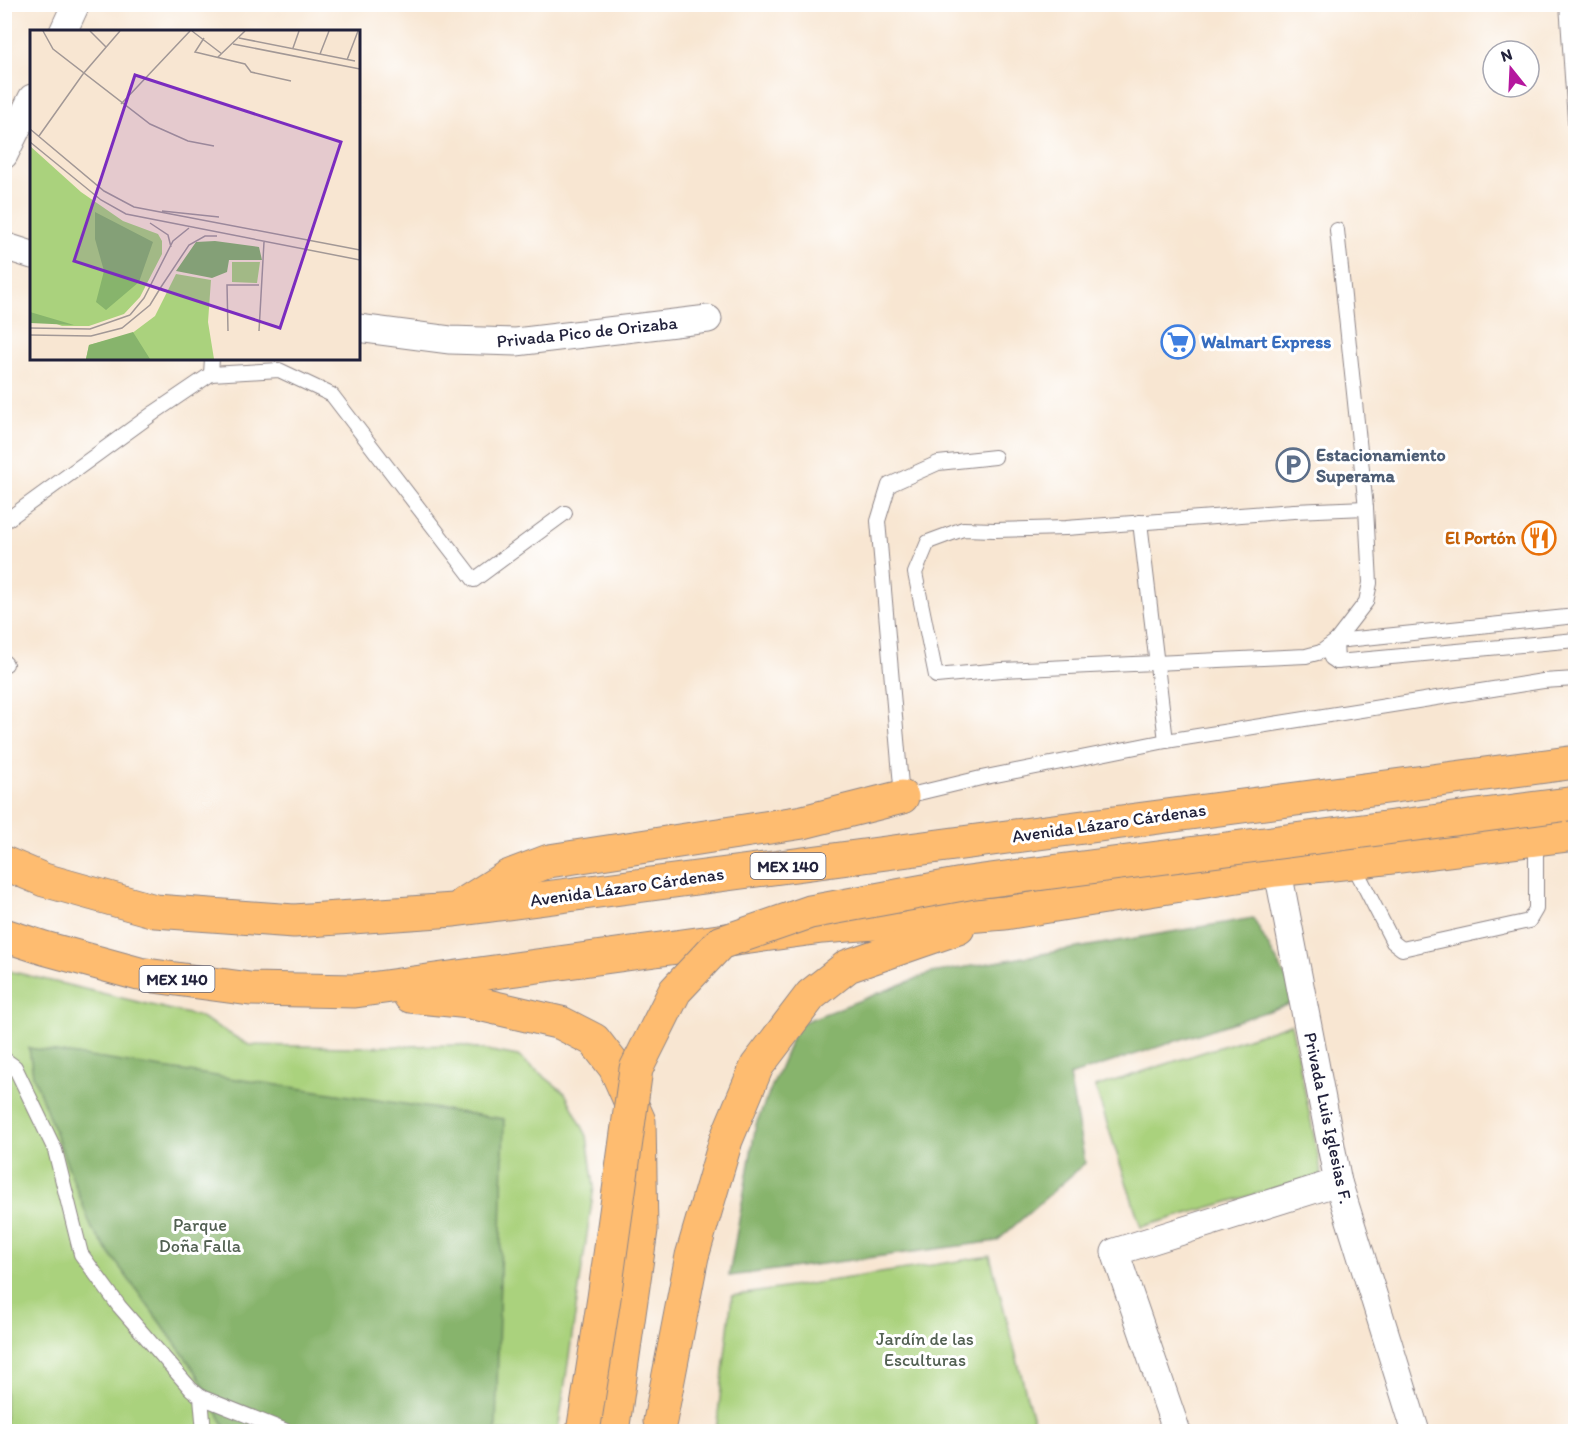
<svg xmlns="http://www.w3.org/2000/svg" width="1580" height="1436" font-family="Itim,sans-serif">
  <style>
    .green { fill: #aad27d; stroke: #667a5c; stroke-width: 1.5 }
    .forest { fill: #87b46c; stroke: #546b54; stroke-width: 1.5 }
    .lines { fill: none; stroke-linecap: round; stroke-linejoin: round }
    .service-casing { stroke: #8d8486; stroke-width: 16 }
    .minor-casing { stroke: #8d8486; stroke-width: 29 }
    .trunk-casing { stroke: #8d8486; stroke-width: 35 }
    .service { stroke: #fff; stroke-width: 14 }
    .minor { stroke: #fff; stroke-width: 27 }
    .trunk { stroke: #febc70; stroke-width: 33 }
    .trunk-bridge-casing { stroke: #8d8486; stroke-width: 35; stroke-linecap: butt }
    .trunk-bridge { stroke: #febc70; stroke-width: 33 }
    .labels { text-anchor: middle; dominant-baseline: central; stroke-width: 6; stroke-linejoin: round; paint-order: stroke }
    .shield { fill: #fff; stroke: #646476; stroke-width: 1.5 }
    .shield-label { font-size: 16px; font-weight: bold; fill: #22223b }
    .street-label { font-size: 18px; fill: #22223b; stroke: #fff }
    .shop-label { font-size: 18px; font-weight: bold; fill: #366cbe; stroke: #fff; text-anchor: start }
    .service-label { font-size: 18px; font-weight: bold; fill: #4e5e75; stroke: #fff; text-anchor: start }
    .food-label { font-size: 18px; font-weight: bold; fill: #c56008; stroke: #fff; text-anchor: end }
    .park-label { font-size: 18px; fill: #526052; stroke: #fff }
    .inset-road { fill: none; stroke: #a29896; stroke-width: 1.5 }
    .view { fill: #7b2cbf; fill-opacity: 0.15; stroke: #7b2cbf; stroke-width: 3 }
    .inset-edge { fill: none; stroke: #22223b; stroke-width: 3 }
  </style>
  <rect width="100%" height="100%" fill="#fff"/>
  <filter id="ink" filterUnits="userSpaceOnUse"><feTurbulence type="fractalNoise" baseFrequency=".0167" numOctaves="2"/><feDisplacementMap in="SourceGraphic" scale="12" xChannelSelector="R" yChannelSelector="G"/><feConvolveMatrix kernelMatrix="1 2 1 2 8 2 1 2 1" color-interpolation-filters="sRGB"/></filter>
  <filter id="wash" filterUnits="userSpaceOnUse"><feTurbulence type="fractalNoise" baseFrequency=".008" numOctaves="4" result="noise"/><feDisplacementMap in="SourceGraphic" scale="24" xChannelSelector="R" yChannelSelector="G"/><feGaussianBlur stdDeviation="1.35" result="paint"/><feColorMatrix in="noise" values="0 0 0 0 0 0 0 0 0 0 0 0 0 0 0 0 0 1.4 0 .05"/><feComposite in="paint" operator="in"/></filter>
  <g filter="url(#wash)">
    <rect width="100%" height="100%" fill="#f8e6d2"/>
    <g class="green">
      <path d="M5 970 201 1017 249 1045 348 1047 459 1045 518 1056 565 1093 587 1136 594 1187 558 1431 5 1432Z"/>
      <path d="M1291 1024 1322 1175 1141 1227 1095 1087Z"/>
      <path d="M990 1256 1036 1431H716L732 1296Z"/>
    </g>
    <g class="forest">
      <path d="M1253 918 1299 1001 1069 1076 1085 1163 997 1241 729 1276 756 1124 798 1024 931 973Z"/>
      <path d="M29 1048 504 1119 496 1429 494 1431H227L196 1372 92 1229 33 1075Z"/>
    </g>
  </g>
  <g filter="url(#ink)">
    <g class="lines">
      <defs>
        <g id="service">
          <path d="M1567 4 1576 135"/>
          <path d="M212 358 211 374 279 370 332 395 474 580 565 513"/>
          <path d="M995 457 938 463 889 485 878 521 902 797 981 778 1166 741 1543 681 1576 679"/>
          <path d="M1366 508 1294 511 1066 528 994 530 963 529 928 542 915 573 936 676 1002 670 1306 656 1321 652 1336 641 1576 616"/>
          <path d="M4 522 155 412 211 374"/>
          <path d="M1140 522 1166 741"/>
          <path d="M1331 658 1337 662 1576 640"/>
          <path d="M4 662 6 664"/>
          <path d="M1337 662 1336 641 1366 602 1370 583 1366 508 1337 230"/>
          <path d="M1352 862 1393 942 1402 949 1529 921 1536 909V839"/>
          <path d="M4 1059 15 1067 55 1150 81 1254 119 1306 191 1389 201 1397 204 1432"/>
          <path d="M201 1397 289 1432"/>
        </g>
        <g id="minor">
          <path d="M63 32 76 4"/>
          <path d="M4 155 32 98"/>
          <path d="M4 246 32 255"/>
          <path d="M358 328 450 340 516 342 708 319"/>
          <path d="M1275 870 1281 887 1338 1182 1416 1432"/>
          <path d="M1177 1432 1115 1252 1338 1182"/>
        </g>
        <g id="trunk">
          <path d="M4 863 44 880 155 911 294 921 454 910 1576 762"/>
          <path d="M464 904 507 877 549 861 803 822 902 797"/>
          <path d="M4 935 44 948 139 974 250 989 355 991 822 927 1005 913 1275 870 1352 862 1576 834"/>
          <path d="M410 996 470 1002 561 1023 594 1040 615 1067 639 1121 641 1230 612 1432"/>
          <path d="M660 1421 692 1256 726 1140 757 1066 811 995 848 966 958 928"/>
        </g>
      </defs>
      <use href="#service" class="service-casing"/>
      <use href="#minor" class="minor-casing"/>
      <use href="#trunk" class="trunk-casing"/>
      <use href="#service" class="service"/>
      <use href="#minor" class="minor"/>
      <use href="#trunk" class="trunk"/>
      <defs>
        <path id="trunk-bridge" d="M583 1432 604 1298 636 1069 675 991 720 943 810 912 968 883 1576 803"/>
      </defs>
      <use href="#trunk-bridge" class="trunk-bridge-casing"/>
      <use href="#trunk-bridge" class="trunk-bridge"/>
    </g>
  </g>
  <defs>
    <symbol id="supermarket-ring" viewBox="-11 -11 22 22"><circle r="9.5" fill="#fff" stroke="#3f7fe0" stroke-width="1.5"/><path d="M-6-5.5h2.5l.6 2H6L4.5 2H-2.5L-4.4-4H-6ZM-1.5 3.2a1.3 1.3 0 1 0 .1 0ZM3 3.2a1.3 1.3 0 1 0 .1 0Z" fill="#3f7fe0"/></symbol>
    <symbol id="parking-ring" viewBox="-11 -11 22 22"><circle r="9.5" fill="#fff" stroke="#5c6f8a" stroke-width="1.5"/><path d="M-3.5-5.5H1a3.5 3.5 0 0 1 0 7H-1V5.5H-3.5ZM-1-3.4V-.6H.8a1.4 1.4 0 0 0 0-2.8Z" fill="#5c6f8a"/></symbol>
    <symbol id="restaurant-ring" viewBox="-11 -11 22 22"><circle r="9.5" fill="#fff" stroke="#e8710a" stroke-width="1.5"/><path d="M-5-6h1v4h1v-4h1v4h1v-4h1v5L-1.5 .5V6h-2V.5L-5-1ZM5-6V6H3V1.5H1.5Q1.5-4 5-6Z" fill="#e8710a"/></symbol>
  </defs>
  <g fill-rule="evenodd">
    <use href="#supermarket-ring" x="1159" y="323" width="38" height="38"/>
    <use href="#parking-ring" x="1274" y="446" width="38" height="38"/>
    <use href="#restaurant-ring" x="1520" y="519" width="38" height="38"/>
  </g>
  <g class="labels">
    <g class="shield">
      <rect x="750.5" y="853" width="75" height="26" rx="4.5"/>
      <rect x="139.5" y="966" width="75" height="26" rx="4.5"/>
    </g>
    <g class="shield-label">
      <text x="788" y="866">MEX 140</text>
      <text x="177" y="979">MEX 140</text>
    </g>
    <g class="street-label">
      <text transform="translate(587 332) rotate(-6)">Privada Pico de Orizaba</text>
      <text transform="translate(1109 823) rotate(-8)">Avenida Lázaro Cárdenas</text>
      <text transform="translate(627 887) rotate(-8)">Avenida Lázaro Cárdenas</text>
      <text transform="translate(1328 1118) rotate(78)">Privada Luis Iglesias F.</text>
    </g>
    <g class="shop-label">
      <text x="1201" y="342">Walmart Express</text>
    </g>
    <g class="service-label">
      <text x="1316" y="455">Estacionamiento<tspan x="1316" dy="21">Superama</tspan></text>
    </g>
    <g class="food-label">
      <text x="1516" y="538">El Portón</text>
    </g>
    <g class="park-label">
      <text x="200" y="1225">Parque<tspan x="200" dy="21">Doña Falla</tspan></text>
      <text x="925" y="1339">Jardín de las<tspan x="925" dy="21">Esculturas</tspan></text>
    </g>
  </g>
  <g transform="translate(30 30)">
    <rect width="330" height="330" fill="#f8e6d2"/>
    <path d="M0 116 51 162 93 191 128 204 132 211V224L110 267 94 284 59 296H32L0 284ZM202 232H230L227 253 202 252ZM146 244 181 250 178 292 184 329H56L59 315 101 304 125 286Z" fill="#aad27d"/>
    <path d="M65 182 123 212 109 252 76 280 66 272 74 241 65 209ZM185 211 229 217 232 230H199L197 242 182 248 146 241 166 212ZM0 282 44 295 0 293ZM103 302 120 329H56L59 315Z" fill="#87b46c"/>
    <path class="inset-road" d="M13 1 23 19 120 94 158 111 184 116M60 1 76 17M162 1 192 24M174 8 165 22 215 34 221 42 261 51M209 8 325 31M203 14 330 39M263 18 269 1M290 24 299 1M188 27 215 1M317 30 328 1M91 74 160 1M0 99 74 161 104 177 330 220M9 106 53 44 90 1M0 112 71 170 96 184 330 230M132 181 189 187M120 193 138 205 141 217M131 257 159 215 175 206H187M100 285 114 268 143 211 159 198M0 298 60 299 100 285M198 301 197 255H229M229 301 234 212M0 305 61 306 92 298 120 275 131 257"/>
    <path class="view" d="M105 45 311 112 250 298 44 231Z"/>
    <rect width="330" height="330" class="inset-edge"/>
  </g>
  <rect width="1580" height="1436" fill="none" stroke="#fff" stroke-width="24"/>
  <g transform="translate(1511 69) rotate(342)"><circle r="28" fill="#ffffff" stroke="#a7a7b1" stroke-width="1.5"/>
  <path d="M0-4.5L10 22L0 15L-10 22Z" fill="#b5179e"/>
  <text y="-9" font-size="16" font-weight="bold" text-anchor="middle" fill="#22223b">N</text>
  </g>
</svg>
